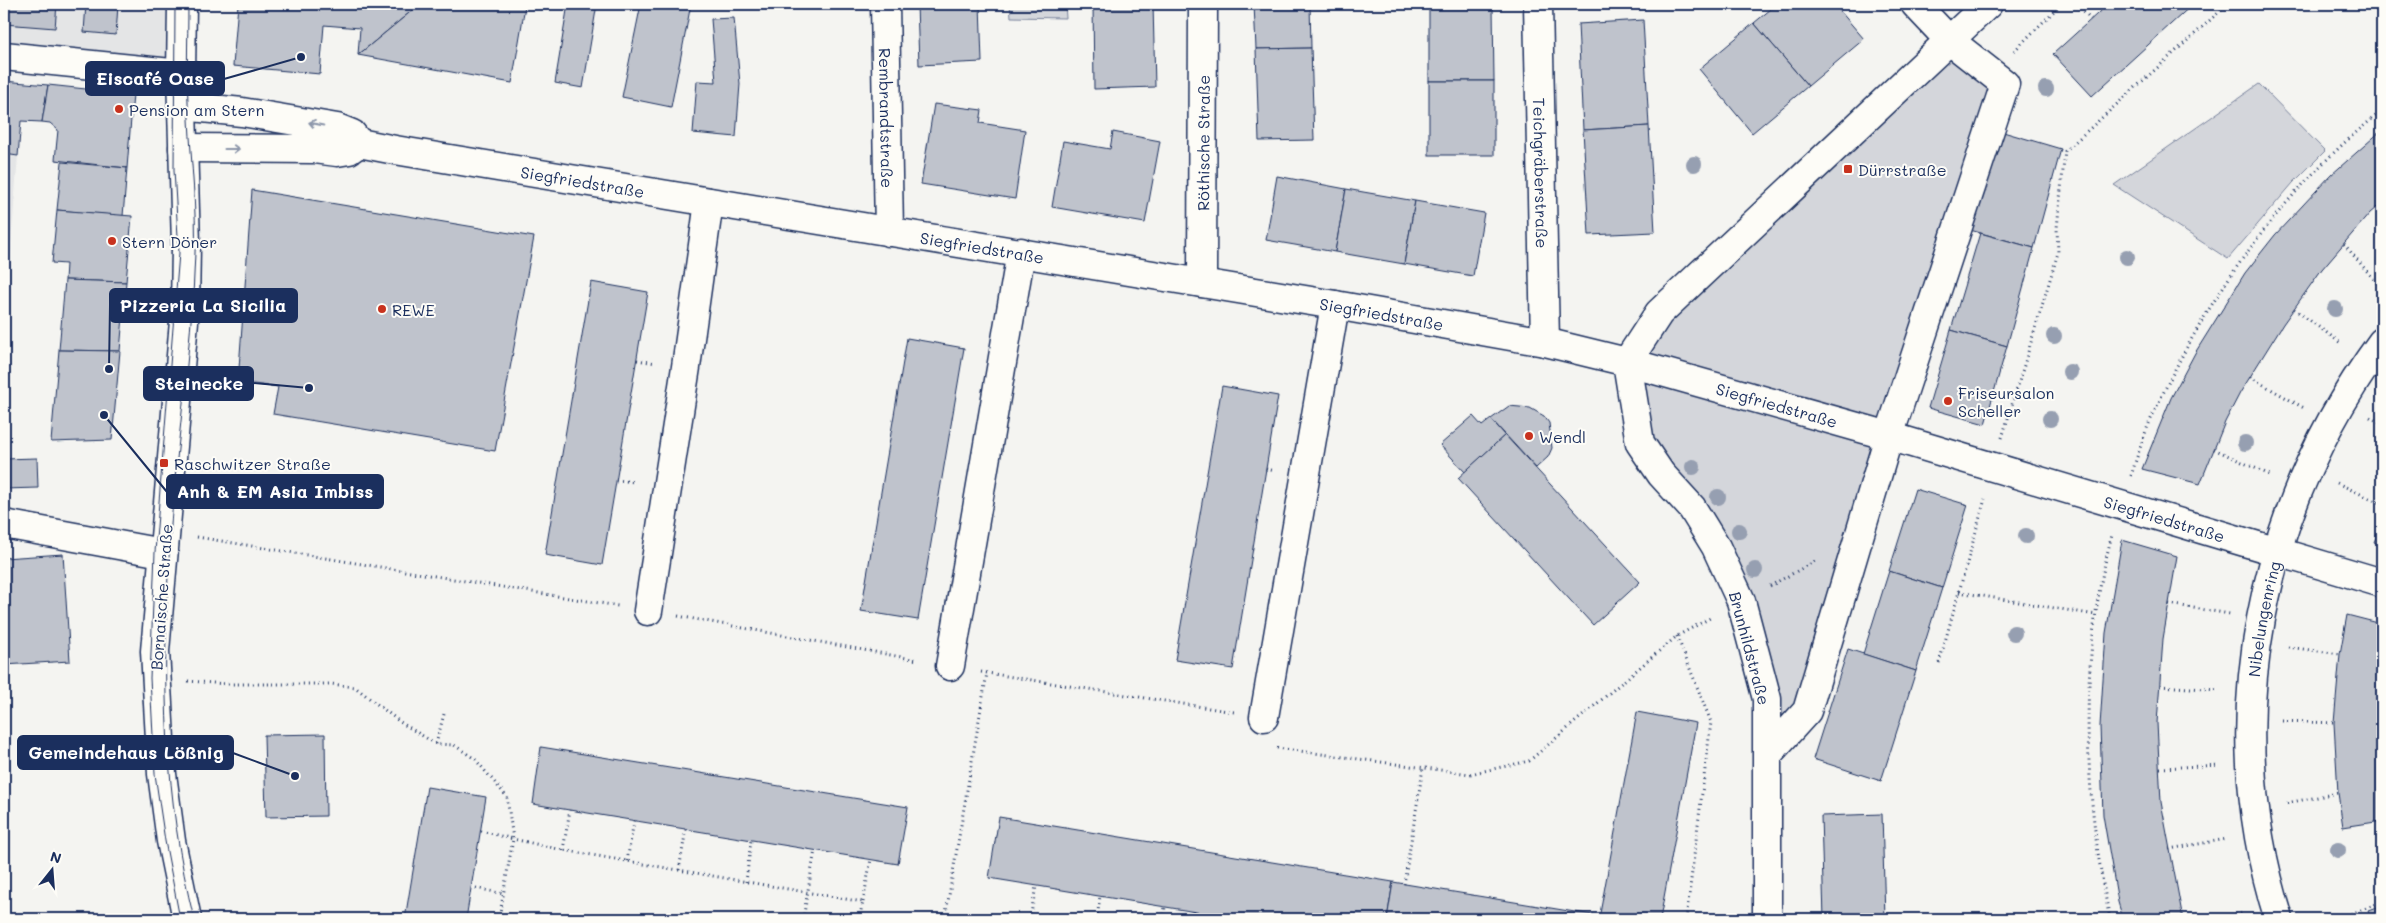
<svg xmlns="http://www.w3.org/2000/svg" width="2386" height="923" font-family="Mali,sans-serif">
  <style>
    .built { fill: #e4e5e6 }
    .green { fill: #d4d6db; stroke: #78829c }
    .building { fill: #bfc3cc; stroke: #1b2f5e }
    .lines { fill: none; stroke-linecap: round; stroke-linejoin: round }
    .minor-casing { stroke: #1b2f5e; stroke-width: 31 }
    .major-casing { stroke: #1b2f5e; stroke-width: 31 }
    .path { stroke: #1b2f5e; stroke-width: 3; stroke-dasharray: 1 4; stroke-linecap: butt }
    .minor { stroke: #fdfcf7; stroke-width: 28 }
    .major { stroke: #fdfcf7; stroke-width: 28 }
    .tram { stroke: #1b2f5e; stroke-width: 1 }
    .tree { fill: #969fb1 }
    .oneway { stroke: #8c96aa }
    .poi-dot { fill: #c8321e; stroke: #fdfcf7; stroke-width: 2 }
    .labels { text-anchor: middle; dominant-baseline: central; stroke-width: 4; stroke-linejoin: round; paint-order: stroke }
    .poi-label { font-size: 16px; fill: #1b2f5e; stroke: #fdfcf7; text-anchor: start }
    .street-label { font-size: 16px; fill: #1b2f5e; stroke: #fdfcf7 }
    .leader { fill: none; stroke: #1b2f5e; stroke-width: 2 }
    .callout-dot { fill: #1b2f5e; stroke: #fdfcf7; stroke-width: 2 }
    .callout { fill: #1b2f5e; stroke: #1b2f5e; stroke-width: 2 }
    .callout-label { font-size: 18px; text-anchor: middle; font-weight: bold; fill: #fff }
  </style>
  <rect width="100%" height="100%" fill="#f4f4f1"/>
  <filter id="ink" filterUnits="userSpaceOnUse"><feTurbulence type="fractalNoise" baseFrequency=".02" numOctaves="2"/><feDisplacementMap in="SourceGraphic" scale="10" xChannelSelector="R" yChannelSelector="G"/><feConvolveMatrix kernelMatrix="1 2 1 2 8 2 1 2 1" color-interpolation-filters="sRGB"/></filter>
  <g filter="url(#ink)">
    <g class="built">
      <path d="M4 4H182L181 74 4 56Z"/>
      <path d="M4 154 18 156 8 281H4Z"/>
    </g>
    <g class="green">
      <path d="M1010 4H1065L1066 18 1011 17Z"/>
      <path d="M1949 40 2005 84 1807 711 1768 754 1741 601 1661 474 1627 362Z"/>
      <path d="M2259 84 2325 151 2293 183 2228 259 2114 185Z"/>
    </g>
    <g class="building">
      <path d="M4 4H57L55 28 4 24Z"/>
      <path d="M86 4H118L116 35 84 32Z"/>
      <path d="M238 4H420L358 55 360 28 324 25 320 74 233 66Z"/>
      <path d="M420 4H511L525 6 512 83 358 55Z"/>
      <path d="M568 4H597L583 88 555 83Z"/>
      <path d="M641 4H691L671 107 622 97Z"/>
      <path d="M917 4H980L982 62 919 65Z"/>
      <path d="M1093 4H1153L1155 87 1094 89Z"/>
      <path d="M1254 4H1310L1311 48 1256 49Z"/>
      <rect x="1429" y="4" width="64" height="3"/>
      <path d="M1777 4H1834L1864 39 1808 86 1754 23Z"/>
      <path d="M2108 4H2193L2092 96 2053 54Z"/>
      <path d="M1429 7H1493L1494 81H1429Z"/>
      <path d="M734 18 740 84 736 137 693 133 697 81 716 82 711 19Z"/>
      <path d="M1643 20 1649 126 1583 130 1578 24Z"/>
      <path d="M1754 23 1808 86 1752 133 1699 69Z"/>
      <path d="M1311 48 1314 140 1259 141 1256 49Z"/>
      <path d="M4 81 48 85 42 122 21 121 18 156 4 154Z"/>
      <rect x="1429" y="81" width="65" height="74"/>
      <path d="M48 85 133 94 127 168 55 160 58 130 50 123 42 122Z"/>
      <path d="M934 104 982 110 980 123 1025 130 1015 199 921 184Z"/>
      <path d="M1649 126 1655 232 1589 235 1583 130Z"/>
      <path d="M1993 129 2061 149 2034 248 1963 228Z"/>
      <path d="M2382 130V203L2370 213 2322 269 2283 324 2240 393 2225 422 2200 484 2142 469 2171 398 2195 353 2245 273 2275 235 2331 175Z"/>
      <path d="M1113 132 1160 141 1145 223 1052 207 1063 141 1110 149Z"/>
      <path d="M62 162 127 168 123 216 57 210Z"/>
      <path d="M1277 176 1346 189 1335 252 1266 240Z"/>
      <path d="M1346 189 1415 201 1404 264 1335 252Z"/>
      <path d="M252 190 534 237 495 451 273 414 278 387 238 382Z"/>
      <path d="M1415 201 1484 213 1473 276 1404 264Z"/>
      <path d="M57 210 132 216 126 282 65 280 66 264 52 263Z"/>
      <path d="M1980 233 2034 248 2007 346 1951 330Z"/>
      <path d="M65 280 126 282 120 351 59 350Z"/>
      <path d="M591 282 648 292 602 565 545 555Z"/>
      <path d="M1951 330 2007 346 1985 424 1928 408Z"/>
      <path d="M907 338 964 348 918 620 861 611Z"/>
      <path d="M59 350 120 351 112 440 51 442Z"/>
      <path d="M1222 386 1278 396 1233 669 1175 660Z"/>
      <path d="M1509 406 1530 408 1544 416 1549 423 1552 448 1548 457 1536 468 1491 419Z"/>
      <path d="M1473 416 1482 426 1491 419 1505 435 1465 472 1440 445Z"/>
      <path d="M1505 435 1640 582 1593 625 1458 478Z"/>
      <path d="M37 458 38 488 4 489V459Z"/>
      <path d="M1915 489 1968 505 1942 588 1889 571Z"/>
      <path d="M2382 523V545L2374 542Z"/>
      <path d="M2122 540 2177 556 2163 639 2157 723 2161 802 2183 919H2123L2118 902 2103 815 2100 726 2106 633Z"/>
      <path d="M63 554 70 661 4 665V558Z"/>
      <path d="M1889 571 1942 588 1916 671 1863 654Z"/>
      <path d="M2347 615 2382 624V821L2343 827 2338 793 2334 723 2340 654Z"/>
      <path d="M1848 649 1916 671 1881 781 1813 759Z"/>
      <path d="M1637 712 1696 723 1660 919H1599Z"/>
      <path d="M325 734 326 816 266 817 264 735Z"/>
      <path d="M541 747 908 807 898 864 533 804Z"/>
      <path d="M427 787 486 797 466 919H405Z"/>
      <path d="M1882 814 1885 919H1824L1821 816Z"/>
      <path d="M999 817 1393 882 1387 919H1239L989 878Z"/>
      <path d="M1393 882 1599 916V919H1387Z"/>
      <path d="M2382 906V919H2371L2368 911Z"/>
    </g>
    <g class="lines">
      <defs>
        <g id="minor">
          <path id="s1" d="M885 4 889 232"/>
          <path id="s2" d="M1538 4 1545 342"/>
          <path d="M4 56 181 74"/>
          <path id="s3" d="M1202 283 1203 4"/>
          <path d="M4 524 162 553"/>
          <path d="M648 611 686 367 709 202"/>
          <path d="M950 666 1021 252"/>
          <path d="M1264 717 1335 305"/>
          <path d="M1768 754 1807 711 1889 436 2005 84 1949 40 1915 4"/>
          <path id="s4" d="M1767 919V699L1741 601 1716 547 1692 508 1661 474 1640 443 1627 362 1889 436 2382 583"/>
          <path id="s5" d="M2279 919C2216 720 2260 508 2382 342"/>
        </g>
        <g id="major">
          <path d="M182 4 181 74 186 245 185 310 155 651 162 774 171 841 187 919"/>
          <path id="s6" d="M182 106 242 112 337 128 352 134 359 143 395 150 1335 305 1545 342 1627 362 1659 313 1988 4"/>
          <path d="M183 148 314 149 337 152 349 150 359 143"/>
        </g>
      </defs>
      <use href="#minor" class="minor-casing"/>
      <use href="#major" class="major-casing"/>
      <g class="path">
        <path d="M2077 4 2091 19"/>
        <path d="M2014 51 2061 4"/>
        <path d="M2344 244 2382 289"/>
        <path d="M2294 309 2342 344"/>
        <path d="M637 360 656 363"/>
        <path d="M2250 377 2304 408"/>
        <path d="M2370 417 2382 424"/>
        <path d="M2002 438 2058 253 2057 228 2065 151 2228 4"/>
        <path d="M2214 449 2270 475"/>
        <path d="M1266 469 1275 471"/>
        <path d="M2131 476C2137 457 2143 437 2151 419 2204 302 2280 191 2382 111"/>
        <path d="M616 480 635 482"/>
        <path d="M2337 483 2382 504"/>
        <path d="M197 537 618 606"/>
        <path d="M1770 586 1817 560"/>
        <path d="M1959 592 2096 615"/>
        <path d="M2169 604 2230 614"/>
        <path d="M678 616 918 660"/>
        <path d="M1677 636 1711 722 1686 919"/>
        <path d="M2288 647 2340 654"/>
        <path d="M1939 663 1985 499"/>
        <path d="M981 672 1234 712"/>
        <path d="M188 681 226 684H331L355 687 400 722 436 744 454 745 475 759 507 797 513 839 563 850 863 902 859 919"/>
        <path d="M2160 686 2219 690"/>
        <path d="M2282 721 2334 723"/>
        <path d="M436 744 444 714"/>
        <path d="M1277 748 1470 774 1529 761 1677 636 1712 617"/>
        <path d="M2160 768 2219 765"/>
        <path d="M2287 803 2338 793"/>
        <path d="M481 831 513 839 499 919"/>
        <path d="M2169 849 2227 839"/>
        <path d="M563 850 570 810"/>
        <path d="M627 861 634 821"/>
        <path d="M679 870 686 829"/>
        <path d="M746 882 751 840"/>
        <path d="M1404 884 1423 768"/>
        <path d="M471 887 504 894"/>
        <path d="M863 902 871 859"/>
        <path d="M803 919 815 850"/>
        <path d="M945 919 987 673"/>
        <path d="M1030 919 1036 886"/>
        <path d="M1097 919 1100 896"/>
        <path d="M1163 919 1165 907"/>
        <path d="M1227 919 1228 917"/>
        <path d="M2110 919C2083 793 2078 660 2112 535"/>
        <path d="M2221 919 2244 913"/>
        <path d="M2337 919 2382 902"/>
      </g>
      <use href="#minor" class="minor"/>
      <use href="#major" class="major"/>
      <g class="tram">
        <path d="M175 4 174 170 179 253 155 552 150 678 155 774 165 841 180 919"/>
        <path d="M188 4C188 42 186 81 189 119 191 163 197 209 195 253 192 355 174 455 169 557 162 680 164 799 194 919"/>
      </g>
    </g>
    <g class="tree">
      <circle cx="2046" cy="89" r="8"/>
      <circle cx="1694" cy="164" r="8"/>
      <circle cx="2127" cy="257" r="8"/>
      <circle cx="2335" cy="309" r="8"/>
      <circle cx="2054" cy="336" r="8"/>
      <circle cx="2070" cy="372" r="8"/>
      <circle cx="2050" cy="419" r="8"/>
      <circle cx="2245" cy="443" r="8"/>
      <circle cx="1693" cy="467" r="8"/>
      <circle cx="1718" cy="497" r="8"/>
      <circle cx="1739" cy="531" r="8"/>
      <circle cx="2026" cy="536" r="8"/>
      <circle cx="1755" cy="570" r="8"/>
      <circle cx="2014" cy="633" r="8"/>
      <circle cx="2338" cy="850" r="8"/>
    </g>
    <defs><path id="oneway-shaft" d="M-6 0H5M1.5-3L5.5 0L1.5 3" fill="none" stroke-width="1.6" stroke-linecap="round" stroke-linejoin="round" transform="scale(1.25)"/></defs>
    <g class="oneway">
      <use href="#oneway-shaft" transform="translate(316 124) rotate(-168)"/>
      <use href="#oneway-shaft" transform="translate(232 149)"/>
    </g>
  </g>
  <g class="poi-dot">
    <circle cx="119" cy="109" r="5"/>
    <rect x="1843" y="164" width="10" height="10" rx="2.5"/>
    <circle cx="112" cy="241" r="5"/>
    <circle cx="382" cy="309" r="5"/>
    <circle cx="1948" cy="401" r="5"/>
    <circle cx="1529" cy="436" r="5"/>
    <rect x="159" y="458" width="10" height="10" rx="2.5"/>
  </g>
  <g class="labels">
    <g class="poi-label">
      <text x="129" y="109">Pension am Stern</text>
      <text x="1858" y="169">Dürrstraße</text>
      <text x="122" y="241">Stern Döner</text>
      <text x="392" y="309">REWE</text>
      <text x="1958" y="392">Friseursalon<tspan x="1958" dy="18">Scheller</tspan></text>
      <text x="1539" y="436">Wendl</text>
      <text x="174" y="463">Raschwitzer Straße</text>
    </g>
    <g class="street-label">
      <text stroke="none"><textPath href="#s1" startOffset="114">Rembrandtstraße</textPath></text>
      <text stroke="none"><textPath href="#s3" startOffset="140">Röthische Straße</textPath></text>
      <text stroke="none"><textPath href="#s2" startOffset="169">Teichgräberstraße</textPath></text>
      <text stroke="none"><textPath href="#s6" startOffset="411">Siegfriedstraße</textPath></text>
      <text stroke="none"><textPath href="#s6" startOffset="816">Siegfriedstraße</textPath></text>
      <text stroke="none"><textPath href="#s6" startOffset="1221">Siegfriedstraße</textPath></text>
      <text stroke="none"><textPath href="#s4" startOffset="748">Siegfriedstraße</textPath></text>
      <text stroke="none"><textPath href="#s4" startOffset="1152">Siegfriedstraße</textPath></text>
      <text transform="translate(161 597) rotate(-86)">Bornaische Straße</text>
      <text stroke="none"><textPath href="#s5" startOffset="304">Nibelungenring</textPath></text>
      <text transform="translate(1750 648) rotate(75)">Brunhildstraße</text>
    </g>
  </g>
  <path class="leader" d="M301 57L224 79M109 369L110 305M309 388L253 383M104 415L167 492M295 776L233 753"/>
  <g class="callout-dot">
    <circle cx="301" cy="57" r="5"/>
    <circle cx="109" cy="369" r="5"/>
    <circle cx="309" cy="388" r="5"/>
    <circle cx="104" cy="415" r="5"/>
    <circle cx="295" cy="776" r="5"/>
  </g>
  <g class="callout">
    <rect x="86" y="62" width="138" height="33" rx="5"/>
    <rect x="110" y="289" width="187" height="33" rx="5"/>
    <rect x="144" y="367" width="109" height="33" rx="5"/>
    <rect x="167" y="475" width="216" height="33" rx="5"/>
    <rect x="18" y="736" width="215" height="33" rx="5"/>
  </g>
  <g class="callout-label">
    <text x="155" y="85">Eiscafé Oase</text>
    <text x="203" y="312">Pizzeria La Sicilia</text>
    <text x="199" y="390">Steinecke</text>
    <text x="275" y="498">Anh &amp; EM Asia Imbiss</text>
    <text x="126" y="759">Gemeindehaus Lößnig</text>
  </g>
  <rect width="2386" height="923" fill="none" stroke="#fdfcf7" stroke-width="20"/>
  <rect x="10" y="10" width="2366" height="903" fill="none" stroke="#1b2f5e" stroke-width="2" filter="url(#ink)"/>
  <g transform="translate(52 870) rotate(17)" stroke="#fdfcf7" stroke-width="4" paint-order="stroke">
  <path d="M0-4L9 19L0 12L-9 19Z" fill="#1b2f5e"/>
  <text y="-8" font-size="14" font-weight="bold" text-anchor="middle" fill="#1b2f5e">N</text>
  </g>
</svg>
